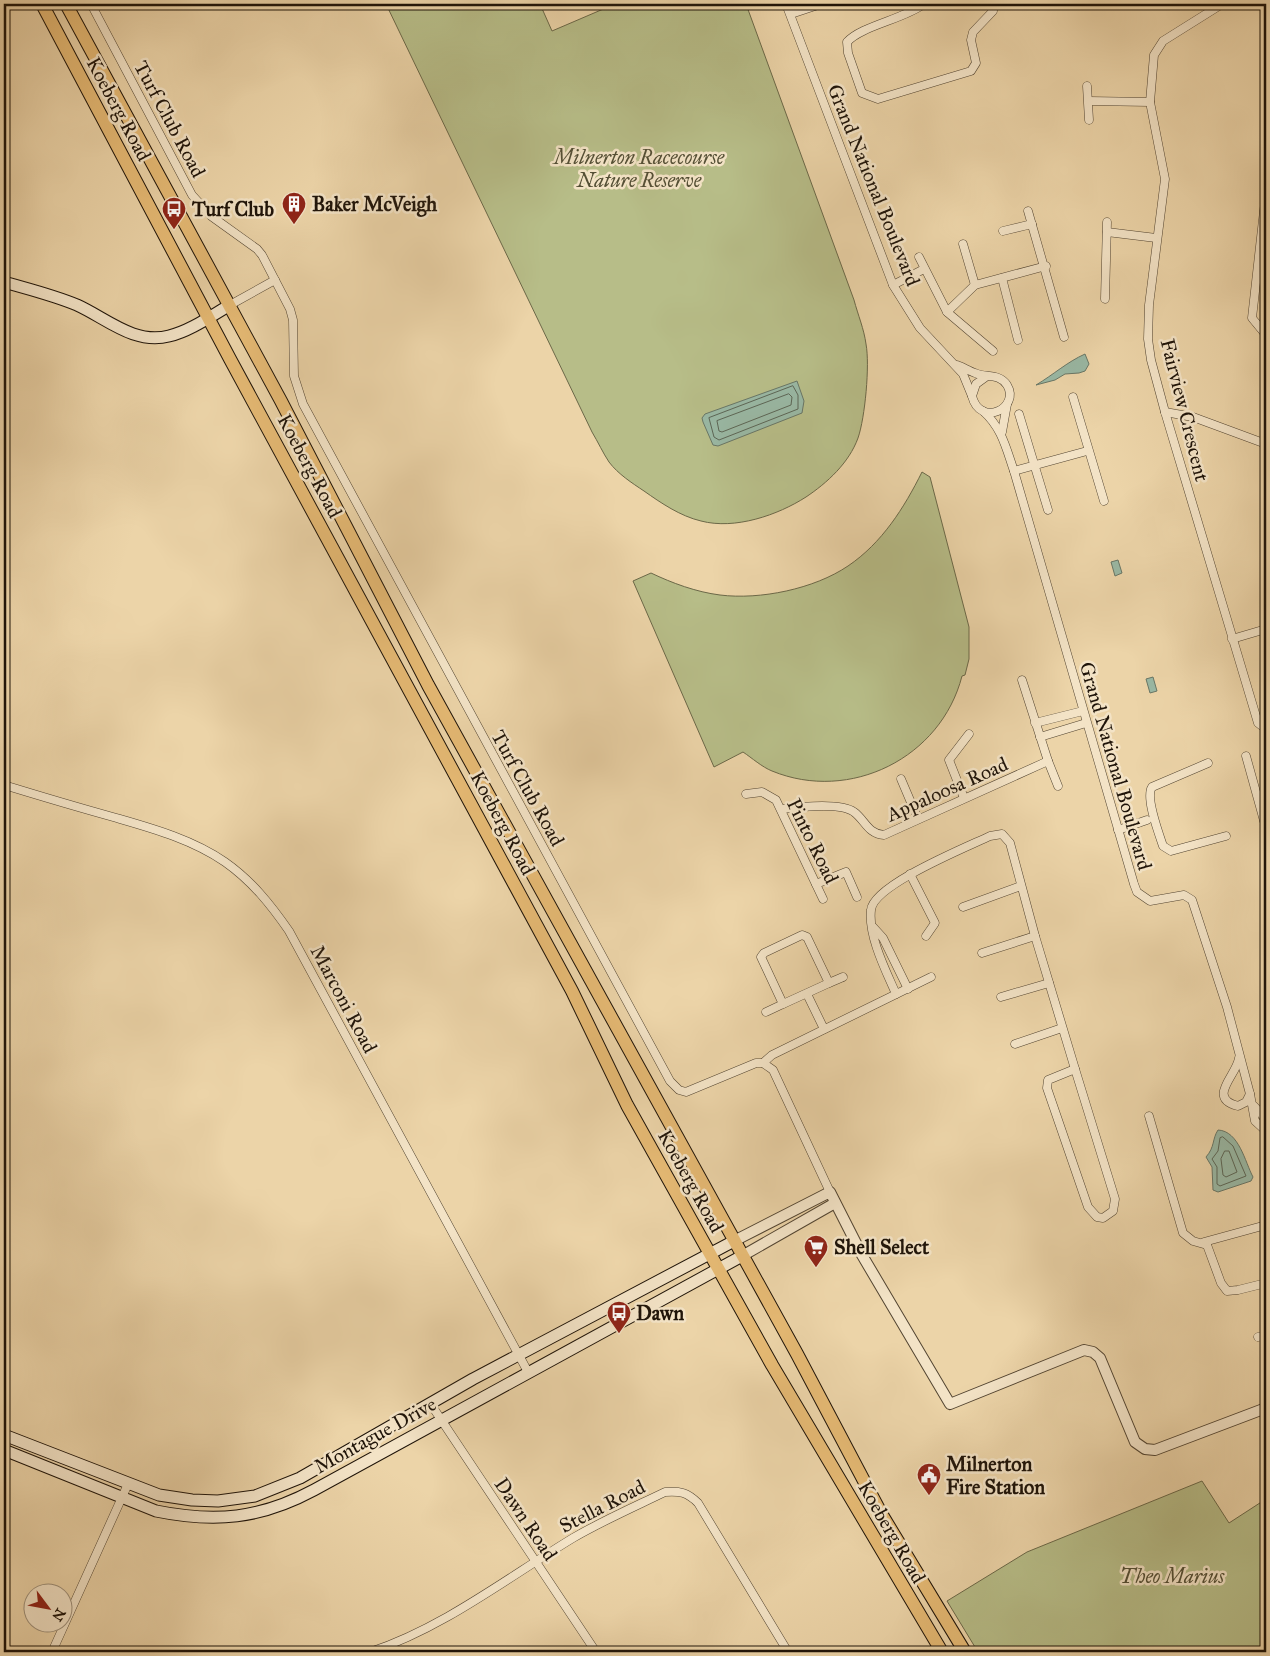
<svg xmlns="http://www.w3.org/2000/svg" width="1270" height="1656" font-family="'IM FELL Great Primer',serif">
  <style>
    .green { fill: #b7bd88; stroke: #6b6848 }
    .water { fill: #99b8a4; stroke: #687666 }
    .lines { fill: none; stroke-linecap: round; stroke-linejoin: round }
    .shore { stroke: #5c6656; stroke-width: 1 }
    .minor-casing { stroke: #524431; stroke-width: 9 }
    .tertiary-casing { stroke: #524431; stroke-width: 12 }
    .secondary-casing { stroke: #1f1409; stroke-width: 13 }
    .primary-casing { stroke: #1f1409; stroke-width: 14 }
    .minor { stroke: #f3e3c6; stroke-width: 8 }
    .tertiary { stroke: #f3e3c6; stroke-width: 10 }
    .secondary { stroke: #f3e3c6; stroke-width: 11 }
    .primary { stroke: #e6ba74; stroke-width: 12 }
    .labels { text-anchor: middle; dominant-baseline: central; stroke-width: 5; stroke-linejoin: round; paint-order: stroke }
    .street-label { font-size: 20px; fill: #1f1409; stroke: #f3e3c6 }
    .park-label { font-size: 20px; font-style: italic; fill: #544f35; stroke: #f3e3c6 }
    .poi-label { font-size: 20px; font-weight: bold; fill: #1f1409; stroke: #f3e3c6; text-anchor: start }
  </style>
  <rect width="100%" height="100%" fill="#ecd4a8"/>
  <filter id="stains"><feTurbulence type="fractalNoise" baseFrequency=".004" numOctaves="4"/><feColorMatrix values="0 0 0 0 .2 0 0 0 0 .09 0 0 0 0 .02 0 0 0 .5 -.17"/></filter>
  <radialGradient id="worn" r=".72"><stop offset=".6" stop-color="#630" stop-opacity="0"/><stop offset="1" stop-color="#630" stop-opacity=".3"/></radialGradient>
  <g class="green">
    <path d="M386 4H540L552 31 615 4H746L854 300C858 315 864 329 866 344 870 365 865 418 858 438 849 463 827 483 806 497 778 515 735 530 701 521 680 516 661 503 644 491 632 483 618 474 609 462 603 453 598 442 592 432Z"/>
    <path d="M922 472 930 477 969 627V659L965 675 962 676C941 758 850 803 772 771 762 767 752 758 743 752L714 767 633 581 651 573C672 583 696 592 720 595 760 600 814 589 848 566 882 543 904 508 922 472Z"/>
    <path d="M1202 1481 1229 1523 1266 1499V1652H978L947 1601 1027 1552Z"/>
  </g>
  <g class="water">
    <path d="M1085 354 1089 364 1085 371 1079 373 1065 374 1055 380 1036 385C1053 375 1067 362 1085 354Z"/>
    <path d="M797 381 804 401 802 413 718 446 713 445 703 422 702 418 705 414Z"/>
    <path d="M1118 560 1122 573 1115 576 1111 562Z"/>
    <path d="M1153 677 1157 691 1150 693 1146 679Z"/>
    <path d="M1218 1130C1239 1131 1245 1162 1253 1177L1251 1181 1218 1192 1213 1190 1212 1167 1206 1157C1215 1147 1212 1139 1218 1130Z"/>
  </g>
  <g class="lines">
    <g class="shore">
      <path d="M793 386 798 395V409L719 440 714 437 709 418Z"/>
      <path d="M789 394 792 397 791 405 722 432 719 431 717 421Z"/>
      <path d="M1223 1137 1233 1146 1246 1176 1220 1186 1217 1184V1167L1212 1159 1218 1151 1220 1138Z"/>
      <path d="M1225 1151H1229L1237 1172 1226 1177 1223 1175 1221 1159Z"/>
    </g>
    <defs>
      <g id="minor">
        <path d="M91 4 192 195 211 216 257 249 262 255 290 309 293 320 294 376 303 404 670 1081 679 1090 686 1092 756 1063H763L773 1070 830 1192"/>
        <path d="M786 4 893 285 920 328 963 374 972 396"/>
        <path d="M924 4C904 19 861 26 847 42L848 53 862 93 878 99 971 71 976 63 971 40 973 32 993 11 992 4"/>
        <path d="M1222 4 1163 41 1154 55 1150 102 1165 179 1149 305 1148 339 1151 360 1165 412 1258 723 1266 729"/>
        <path d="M791 14 821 4"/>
        <path d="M1087 86 1089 120"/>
        <path d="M1089 101 1150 102"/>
        <path d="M1266 193 1252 318 1266 335"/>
        <path d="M1028 211 1064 337"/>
        <path d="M1003 231 1032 224"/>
        <path d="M1107 232 1156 238"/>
        <path d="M963 244 975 285"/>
        <path d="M919 257 947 312 993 351"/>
        <path d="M1002 278 1018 340"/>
        <path d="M893 285 924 269"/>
        <path d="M1105 299 1107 222"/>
        <path d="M230 305 275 280"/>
        <path d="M947 312 975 285 1046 266"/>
        <path d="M957 365C963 367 969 371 975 373 986 378 999 373 1007 385 1021 408 980 428 972 396L976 384 987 376"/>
        <path d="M1073 397 1104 501"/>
        <path d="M983 411C1002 428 1006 448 1014 471L1134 884 1137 892 1150 901 1184 895 1192 900 1227 1007 1250 1094 1255 1121 1266 1131"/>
        <path d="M1165 412 1193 417 1266 444"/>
        <path d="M1019 414 1048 510"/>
        <path d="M1002 432 1007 404"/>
        <path d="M1014 471 1087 451"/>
        <path d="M1232 639 1266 629"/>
        <path d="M1035 723 1083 711"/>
        <path d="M1040 737 1086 723"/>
        <path d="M1246 756 1266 828"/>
        <path d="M1048 761 1058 786"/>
        <path d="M1208 763 1152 787C1145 797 1159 834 1163 846L1171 851 1226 836"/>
        <path d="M901 779 918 819"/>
        <path d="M4 785C40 796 77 807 113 817 151 828 192 839 225 862 252 881 271 905 289 931L528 1372"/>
        <path d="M746 794 762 792 776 800 823 899"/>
        <path d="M964 798 949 760 969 734"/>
        <path d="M782 809C798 807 841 802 854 812 865 820 868 834 884 835L1048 761 1022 680"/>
        <path d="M1118 830 1147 820"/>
        <path d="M910 874 935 923 926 936"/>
        <path d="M816 884 846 872 857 897"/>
        <path d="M963 907 1021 886"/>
        <path d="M873 927 883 938 908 989"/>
        <path d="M802 935 807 937 829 983 783 1004 761 957 764 953Z"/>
        <path d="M982 953 1035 936"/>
        <path d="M829 983 843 977"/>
        <path d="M807 994 824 1029"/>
        <path d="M896 994C886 971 868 936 871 910 873 885 967 847 990 836L1002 834 1010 843 1035 936 1075 1069"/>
        <path d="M1001 997 1049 983"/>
        <path d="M766 1012 783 1004"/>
        <path d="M1015 1044 1062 1028"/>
        <path d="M1239 1058C1237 1075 1206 1098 1238 1106L1246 1102 1250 1094"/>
        <path d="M763 1063 772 1055 931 977"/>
        <path d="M1075 1069 1115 1199 1113 1211 1103 1218 1097 1217 1088 1207 1047 1088 1048 1080Z"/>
        <path d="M1254 1106 1266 1119"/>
        <path d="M1149 1116 1183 1233 1193 1241 1207 1245 1221 1283 1227 1291 1238 1290 1266 1283"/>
        <path d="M1204 1242 1266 1225"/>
        <path d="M1258 1337 1266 1335"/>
        <path d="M430 1403 596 1652"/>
        <path d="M52 1652 128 1484"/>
        <path d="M370 1652C443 1628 507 1578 573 1538 602 1521 634 1507 665 1492 680 1491 687 1492 698 1503L788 1652"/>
      </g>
      <g id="tertiary">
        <path d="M734 1241 830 1192 862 1255 950 1404 1084 1350 1093 1352 1100 1358 1135 1442 1145 1449 1155 1450 1266 1408"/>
        <path d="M742 1256 835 1203"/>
      </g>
      <g id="secondary">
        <path d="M4 282C28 289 53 295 77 305 106 318 134 345 169 336 190 331 211 316 230 305"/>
        <path d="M4 1435 159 1495 192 1500 218 1501 255 1496 300 1478 473 1379 734 1241"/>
        <path d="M4 1450 156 1511C215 1523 260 1519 314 1490L742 1256"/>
      </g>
      <g id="primary">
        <path d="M42 4 230 359 572 991 627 1105 772 1365 942 1652"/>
        <path d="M66 4 281 401 428 685 797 1354 882 1515 965 1652"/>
      </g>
    </defs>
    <use href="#minor" class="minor-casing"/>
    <use href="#tertiary" class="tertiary-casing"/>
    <use href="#secondary" class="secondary-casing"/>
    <use href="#primary" class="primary-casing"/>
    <use href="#minor" class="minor"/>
    <use href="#tertiary" class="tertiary"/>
    <use href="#secondary" class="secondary"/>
    <use href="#primary" class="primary"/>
  </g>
  <defs>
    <symbol id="building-pin" viewBox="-11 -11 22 30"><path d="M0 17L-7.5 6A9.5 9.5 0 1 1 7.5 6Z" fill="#8f2418" stroke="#f3e3c6"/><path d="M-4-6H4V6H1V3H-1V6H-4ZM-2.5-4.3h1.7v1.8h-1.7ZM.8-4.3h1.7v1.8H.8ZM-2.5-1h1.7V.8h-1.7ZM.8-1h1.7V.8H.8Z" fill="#fff"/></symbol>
    <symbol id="bus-pin" viewBox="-11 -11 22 30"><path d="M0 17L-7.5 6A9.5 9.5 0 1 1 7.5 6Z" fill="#8f2418" stroke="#f3e3c6"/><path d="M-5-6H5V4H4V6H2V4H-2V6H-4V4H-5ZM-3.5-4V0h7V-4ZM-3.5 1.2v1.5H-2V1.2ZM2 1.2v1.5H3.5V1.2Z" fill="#fff"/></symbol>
    <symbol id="supermarket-pin" viewBox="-11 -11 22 30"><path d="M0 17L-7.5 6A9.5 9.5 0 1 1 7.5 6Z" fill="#8f2418" stroke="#f3e3c6"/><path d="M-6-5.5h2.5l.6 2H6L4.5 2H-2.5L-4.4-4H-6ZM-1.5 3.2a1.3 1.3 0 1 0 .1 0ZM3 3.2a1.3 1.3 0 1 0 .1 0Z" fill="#fff"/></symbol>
    <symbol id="civic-pin" viewBox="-11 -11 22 30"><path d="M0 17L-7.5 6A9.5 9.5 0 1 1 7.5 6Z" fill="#8f2418" stroke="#f3e3c6"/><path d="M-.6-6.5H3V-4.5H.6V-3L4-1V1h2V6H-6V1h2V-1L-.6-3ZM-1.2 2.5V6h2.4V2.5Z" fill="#fff"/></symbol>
  </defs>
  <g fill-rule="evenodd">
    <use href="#building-pin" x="280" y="190" width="28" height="38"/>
    <use href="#bus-pin" x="160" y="195" width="28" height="38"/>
    <use href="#supermarket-pin" x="802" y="1233" width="28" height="38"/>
    <use href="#bus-pin" x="605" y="1299" width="28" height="38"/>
    <use href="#civic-pin" x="915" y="1461" width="28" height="38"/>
  </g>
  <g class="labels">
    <g class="street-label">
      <text transform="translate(119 109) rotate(62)">Koeberg Road</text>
      <text transform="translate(170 119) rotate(62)">Turf Club Road</text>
      <text transform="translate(874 185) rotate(68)">Grand National Boulevard</text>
      <text transform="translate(1185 410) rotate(76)">Fairview Crescent</text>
      <text transform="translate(310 466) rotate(62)">Koeberg Road</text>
      <text transform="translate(1116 766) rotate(74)">Grand National Boulevard</text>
      <text transform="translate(528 788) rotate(61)">Turf Club Road</text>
      <text transform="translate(947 789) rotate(-24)">Appaloosa Road</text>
      <text transform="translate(503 823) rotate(62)">Koeberg Road</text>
      <text transform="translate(813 841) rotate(64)">Pinto Road</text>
      <text transform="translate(344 999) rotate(62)">Marconi Road</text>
      <text transform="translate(691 1181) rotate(61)">Koeberg Road</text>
      <text transform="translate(375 1435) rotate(-29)">Montague Drive</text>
      <text transform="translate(602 1506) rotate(-27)">Stella Road</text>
      <text transform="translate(526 1519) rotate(56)">Dawn Road</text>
      <text transform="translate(892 1532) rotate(60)">Koeberg Road</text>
    </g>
    <g class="park-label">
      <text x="639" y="157">Milnerton Racecourse<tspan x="639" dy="23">Nature Reserve</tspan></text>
      <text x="1172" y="1576">Theo Marius</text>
    </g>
    <g class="poi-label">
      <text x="312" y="204">Baker McVeigh</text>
      <text x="192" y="209">Turf Club</text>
      <text x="834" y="1247">Shell Select</text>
      <text x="636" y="1313">Dawn</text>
      <text x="946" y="1464">Milnerton<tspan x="946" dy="23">Fire Station</tspan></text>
    </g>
  </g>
  <rect width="1270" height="1656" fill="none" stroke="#ecd4a8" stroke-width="20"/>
  <rect x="5" y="5" width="1260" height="1646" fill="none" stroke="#1f1409" stroke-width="2.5"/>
  <rect x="10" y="10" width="1250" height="1636" fill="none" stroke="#1f1409"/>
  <g transform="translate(48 1608) rotate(122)"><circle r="24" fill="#f3e3c6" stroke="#9e907a"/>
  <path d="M0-4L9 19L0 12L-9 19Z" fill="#8f2418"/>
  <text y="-8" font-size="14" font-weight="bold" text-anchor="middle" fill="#1f1409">N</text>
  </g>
  <rect width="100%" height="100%" filter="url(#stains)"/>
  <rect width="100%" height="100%" fill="url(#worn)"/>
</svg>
